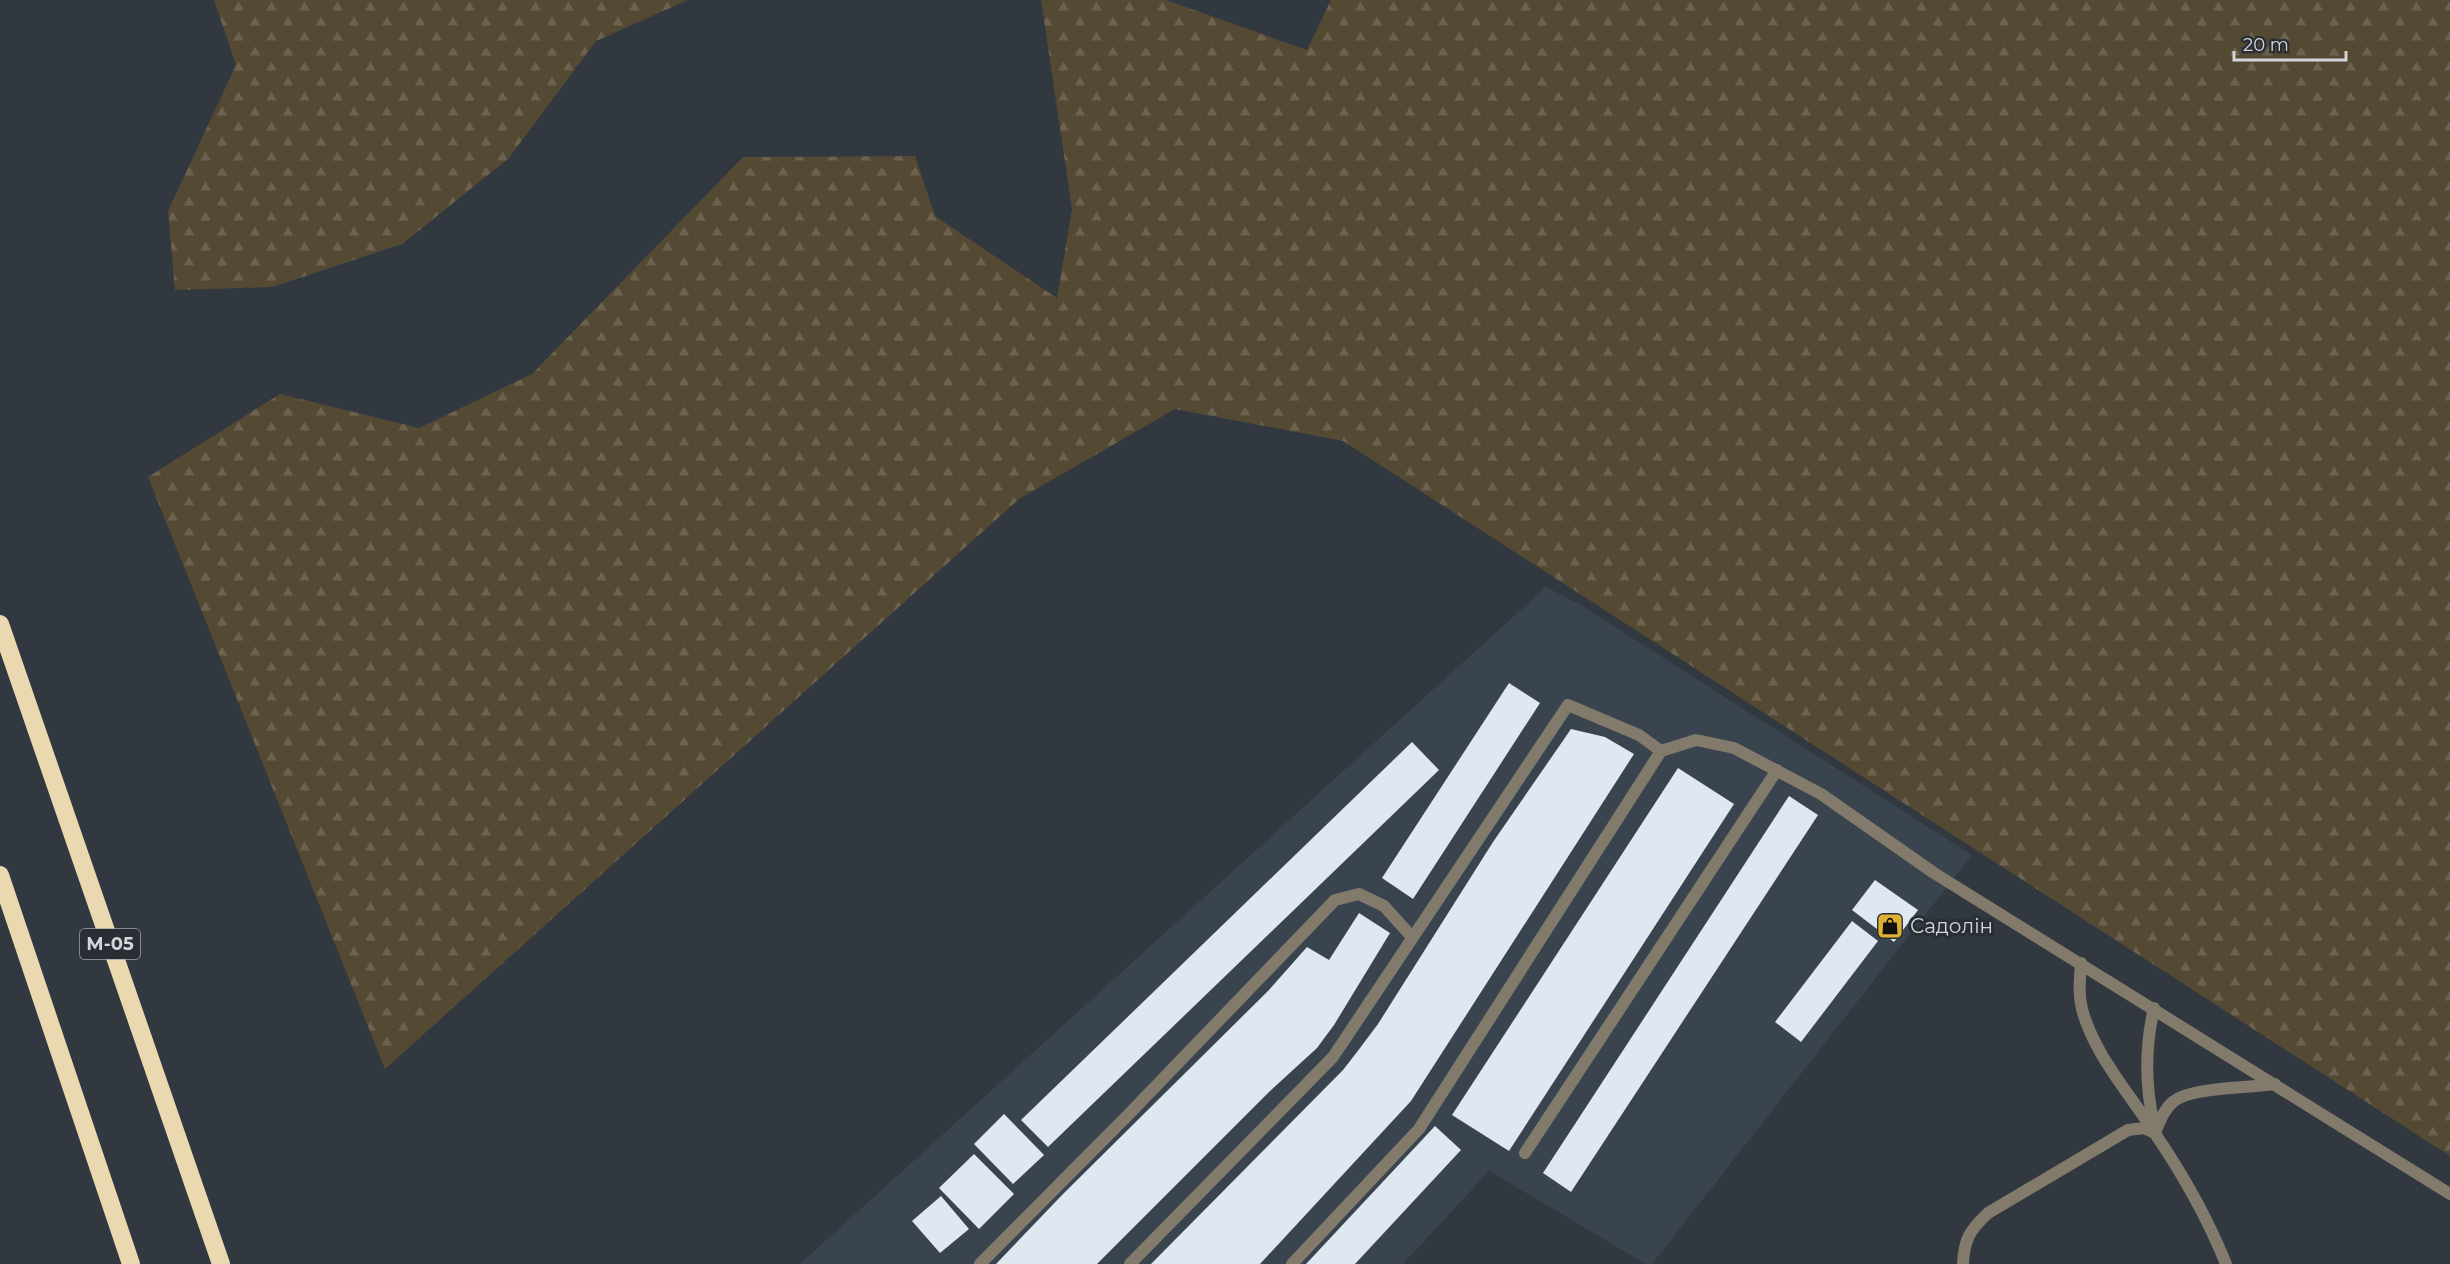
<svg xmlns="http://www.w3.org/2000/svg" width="2450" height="1264" font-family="Montserrat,sans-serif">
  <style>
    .built { fill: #39444f }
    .forest { fill: url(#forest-firs) }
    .building { fill: #dfe8f0 }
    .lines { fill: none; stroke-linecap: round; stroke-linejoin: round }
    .lane { stroke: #827b6b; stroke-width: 12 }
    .highway { stroke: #ead8b0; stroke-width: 18 }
    .labels { text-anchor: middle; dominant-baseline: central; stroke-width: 6; stroke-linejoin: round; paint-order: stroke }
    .shield { fill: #282e34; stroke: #9fa4a8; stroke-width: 1.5 }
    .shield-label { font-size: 18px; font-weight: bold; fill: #d2d6da }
    .poi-label { font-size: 20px; fill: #d2d6da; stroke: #282e34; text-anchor: start }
  </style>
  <defs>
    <pattern id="forest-firs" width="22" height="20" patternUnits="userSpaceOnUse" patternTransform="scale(1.5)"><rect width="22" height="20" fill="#544932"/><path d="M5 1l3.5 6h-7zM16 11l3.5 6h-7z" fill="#6c624f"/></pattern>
  </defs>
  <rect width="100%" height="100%" fill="#32383f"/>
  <path class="built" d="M1546 587 1581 605 1972 855 1652 1264H1646L1489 1171 1403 1264H800Z"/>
  <g class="forest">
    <path d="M214 0H688L596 41 508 159 402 244 273 287 175 290 168 211 236 65Z"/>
    <path d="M1041 0H1166L1307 50 1331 0H2450V1156L1343 441 1175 409 1019 499 385 1069 148 477 280 394 419 428 532 374 743 157 915 156 935 216 1057 298 1072 209Z"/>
  </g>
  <g class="building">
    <path d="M1509 683 1540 703 1413 899 1382 878Z"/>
    <path d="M1571 729 1605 737 1634 754 1411 1101 1260 1264H1151L1343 1070 1357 1052 1378 1024 1493 842Z"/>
    <path d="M1412 742 1439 770 1048 1147 1021 1120Z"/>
    <path d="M1678 768 1734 804 1509 1151 1452 1115Z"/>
    <path d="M1789 796 1818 815 1571 1192 1543 1173Z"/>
    <path d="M1875 880 1918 910 1894 942 1852 910Z"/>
    <path d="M1359 913 1390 933 1334 1025 1317 1048 1269 1092 1097 1264H996L1063 1194 1269 990 1307 947 1329 960Z"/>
    <path d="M1852 921 1878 941 1801 1042 1775 1022Z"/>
    <path d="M1004 1114 1044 1155 1013 1184 974 1144Z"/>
    <path d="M1435 1126 1461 1150 1355 1264H1306Z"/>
    <path d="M974 1154 1014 1194 979 1229 939 1188Z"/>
    <path d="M941 1196 969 1229 940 1253 912 1221Z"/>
  </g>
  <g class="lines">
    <g class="lane">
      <path d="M2081 963C2080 978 2078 993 2082 1009 2094 1055 2131 1095 2156 1135 2183 1175 2208 1219 2226 1264"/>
      <path d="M2154 1008C2145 1047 2145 1086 2154 1125"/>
      <path d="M2155 1133C2160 1121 2164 1109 2174 1101 2193 1087 2249 1088 2275 1084"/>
      <path d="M1525 1153 1777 770"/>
      <path d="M980 1264 1129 1114 1335 900 1359 894 1384 906 1411 936"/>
      <path d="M1130 1264 1333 1057 1568 705 1639 735 1661 751 1696 740 1734 748 1821 794 1934 873 2450 1194"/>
      <path d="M1292 1264 1419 1129 1661 751"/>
      <path d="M1963 1264C1964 1239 1970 1230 1988 1213L2128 1130 2144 1128 2155 1133"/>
    </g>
    <g class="highway">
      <path d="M0 624 221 1264"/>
      <path d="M0 875 131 1264"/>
    </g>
  </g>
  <defs>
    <symbol id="shop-square" viewBox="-11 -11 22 22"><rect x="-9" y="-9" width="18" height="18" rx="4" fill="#e0b034" stroke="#282e34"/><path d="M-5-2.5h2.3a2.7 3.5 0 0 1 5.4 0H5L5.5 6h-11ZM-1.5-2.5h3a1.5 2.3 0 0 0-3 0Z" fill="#111"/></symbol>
  </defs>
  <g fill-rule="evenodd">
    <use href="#shop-square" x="1875" y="911" width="30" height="30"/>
  </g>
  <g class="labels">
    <rect class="shield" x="80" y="929" width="60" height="30" rx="4.5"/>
    <g class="shield-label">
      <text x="110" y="944">М-05</text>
    </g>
    <g class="poi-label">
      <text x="1910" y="926">Садолін</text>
    </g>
  </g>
  <path d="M2234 51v9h112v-9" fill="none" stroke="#d2d6da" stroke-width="3"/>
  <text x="2243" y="51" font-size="18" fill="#d2d6da" stroke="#282e34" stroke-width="4.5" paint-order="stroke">20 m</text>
</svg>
